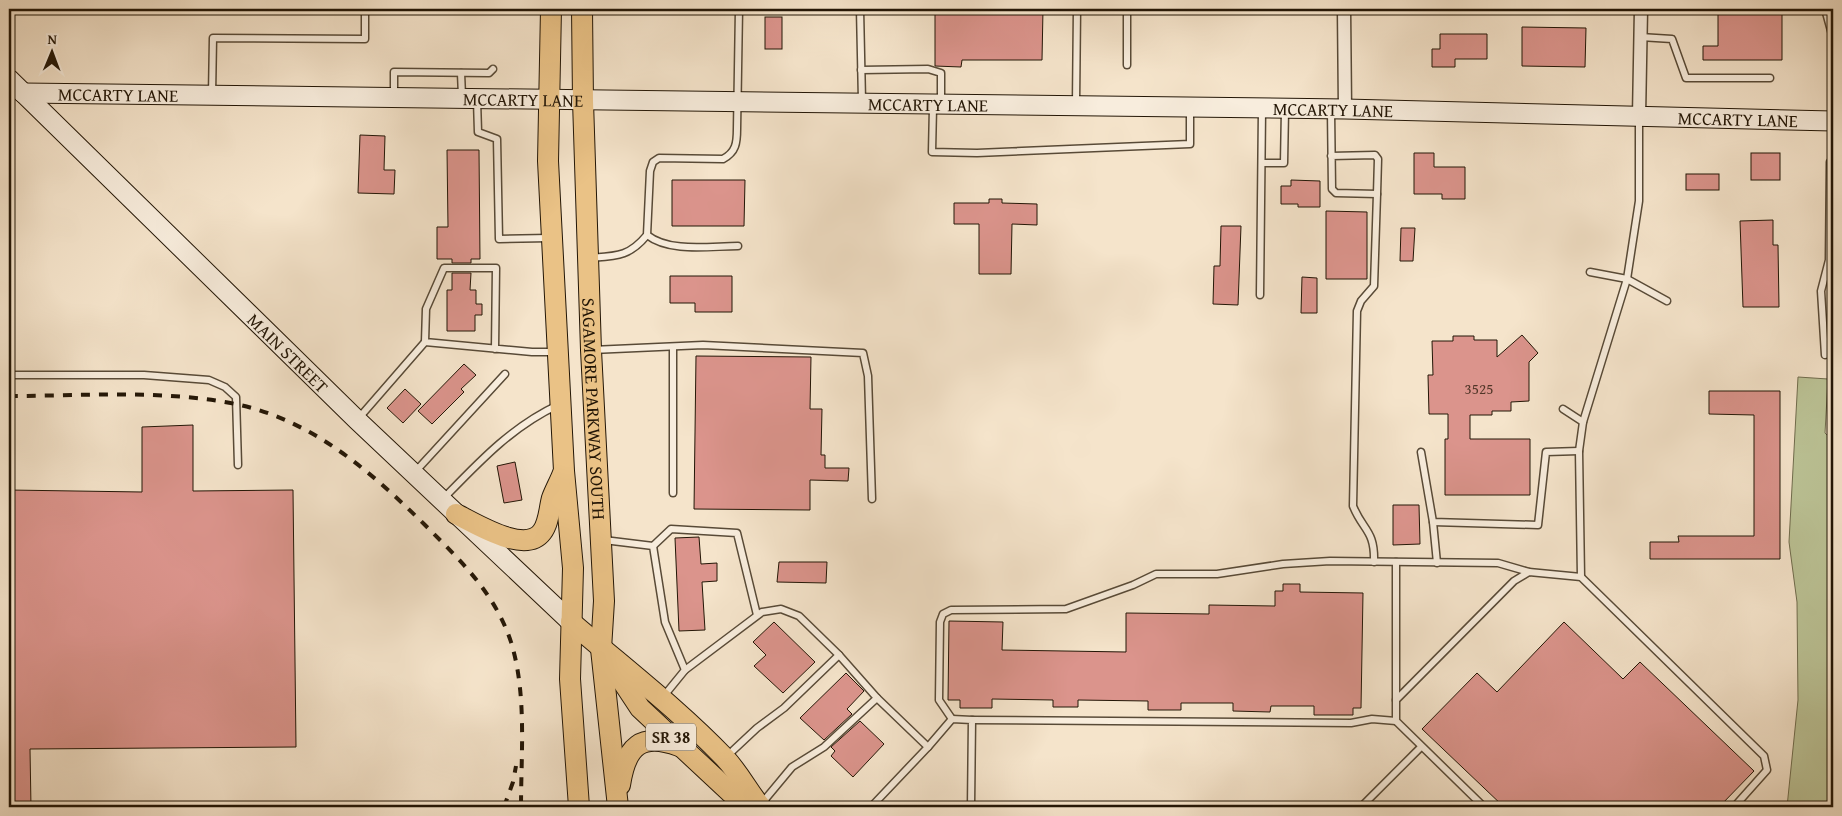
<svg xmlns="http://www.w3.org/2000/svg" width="1842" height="816" font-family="'Gentium Book Plus',serif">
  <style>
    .green { fill: #bcc497; stroke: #706d4e }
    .building { fill: #db948c; stroke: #231606 }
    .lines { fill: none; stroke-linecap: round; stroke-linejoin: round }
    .service-casing { stroke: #584a37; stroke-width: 9 }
    .minor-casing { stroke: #584a37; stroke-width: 15 }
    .secondary-casing { stroke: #231606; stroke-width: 21 }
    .primary-casing { stroke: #231606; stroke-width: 22 }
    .service { stroke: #f8eddd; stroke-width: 6 }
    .minor { stroke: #f8eddd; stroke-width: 12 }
    .secondary { stroke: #f8eddd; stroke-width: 19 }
    .primary { stroke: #eac286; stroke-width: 20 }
    .rail { stroke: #231606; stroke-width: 4; stroke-dasharray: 9 9; stroke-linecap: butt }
    .labels { text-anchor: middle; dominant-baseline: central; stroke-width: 4.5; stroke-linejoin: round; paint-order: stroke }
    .number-label { font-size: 15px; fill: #513628 }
    .shield { fill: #f8eddd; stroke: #635646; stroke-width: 1 }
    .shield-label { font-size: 16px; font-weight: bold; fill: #231606 }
    .street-label { font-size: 18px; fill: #231606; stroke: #f8eddd }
  </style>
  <rect width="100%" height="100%" fill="#f5e4cb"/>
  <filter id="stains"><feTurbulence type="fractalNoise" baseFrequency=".004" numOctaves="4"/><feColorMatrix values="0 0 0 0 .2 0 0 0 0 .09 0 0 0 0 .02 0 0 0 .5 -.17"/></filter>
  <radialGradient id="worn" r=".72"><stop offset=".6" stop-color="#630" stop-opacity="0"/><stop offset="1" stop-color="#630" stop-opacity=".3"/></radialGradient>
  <path class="green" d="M1798 377 1828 379 1825 433 1833 441V807H1787L1798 700 1797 602 1789 542Z"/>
  <g class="building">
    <path d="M935 9H1043L1042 60H962L961 67 935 66Z"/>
    <path d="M1718 9H1782V60H1703V46H1718Z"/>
    <rect x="765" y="17" width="17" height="32"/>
    <path d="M1522 27 1586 28 1585 67 1522 66Z"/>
    <path d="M1440 34H1487V59H1455V67H1432V49H1440Z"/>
    <path d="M360 135 385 136 384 170H395L394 194 358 193Z"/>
    <path d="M447 150H479L480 259H471V263H452V259H437V227H448Z"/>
    <path d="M1414 153H1434V167H1465V199H1442V194H1414Z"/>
    <rect x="1751" y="153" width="29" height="27"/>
    <rect x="1686" y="174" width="33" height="16"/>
    <path d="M672 180H745L744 226H672Z"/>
    <path d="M1291 180 1320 181V207H1298V204H1281V186H1291Z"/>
    <path d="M989 199H1002V203L1037 204V225L1012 224 1011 274H979V224H954V203H989Z"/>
    <path d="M1326 211 1367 212V279H1326Z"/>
    <path d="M1773 220V245H1778L1779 307H1743L1740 221Z"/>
    <path d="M1221 226H1241L1238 305 1213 304 1214 266H1220Z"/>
    <path d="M1401 228H1415L1413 261H1400Z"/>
    <path d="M452 273H471L470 290H476V304H482V315H475V331H447V290H452Z"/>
    <path d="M670 276H732V312H695V303H670Z"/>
    <path d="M1302 277 1317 278V313H1301Z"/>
    <path d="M1522 335 1538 353 1529 362V401L1511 402V411H1492V415H1470V439H1530V495H1445V439H1448V414H1429L1428 375H1433L1432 341H1453V336H1474V340H1497V357Z"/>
    <path d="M696 356 811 357 810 409H822L821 455H825V468H849L848 481 810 480V510L694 509Z"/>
    <path d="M464 364 476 375 461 389 464 392 432 424 418 411Z"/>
    <path d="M405 389 421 404 403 423 387 408Z"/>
    <path d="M1709 391H1780V559H1650V542H1679L1678 536H1754V415L1709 414Z"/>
    <path d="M193 425V491L293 490 296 747 30 749 31 807H9V490L142 492V427Z"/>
    <path d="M515 462 522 500 504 503 497 466Z"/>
    <path d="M1393 505H1419L1420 544 1393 545Z"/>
    <path d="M699 537 701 564 717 563V581L702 582 705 630 679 631 675 538Z"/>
    <path d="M779 562H827L826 583 777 582Z"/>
    <path d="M1283 584H1300V592L1363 593 1361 708H1353V715H1314V706H1271L1270 712 1233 711V703H1181V710H1148V701L1078 700V707H1053V700L992 699V708H960V700H948L949 621 1003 622 1002 650 1126 652V613L1209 614V605L1275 606V591H1283Z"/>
    <path d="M774 622 815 662 783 693 754 666 766 655 753 642Z"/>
    <path d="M1564 622 1623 679 1640 662 1754 771 1719 807H1504L1422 729 1477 673 1497 692Z"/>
    <path d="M846 673 864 691 847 709 852 714 824 740 800 718Z"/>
    <path d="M860 721 884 744 853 777 831 756 835 751 831 747Z"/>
  </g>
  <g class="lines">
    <defs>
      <g id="service">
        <path d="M860 9 862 101"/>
        <path d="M1825 9 1833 38"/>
        <path d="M1640 37 1672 39 1686 78H1770"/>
        <path d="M1127 65V9"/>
        <path d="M861 70 928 69 941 73V101"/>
        <path d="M461 73 462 96"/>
        <path d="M212 95 213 38 365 39V9"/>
        <path d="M394 95V72L489 73 493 69"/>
        <path d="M477 100 478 132 497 139 499 239 549 238"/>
        <path d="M1076 103 1077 9"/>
        <path d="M933 107 932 152 977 153 1190 144V109"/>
        <path d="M1331 111 1332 189 1336 193 1377 194 1378 159 1375 155 1331 156"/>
        <path d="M1831 119 1833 98"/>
        <path d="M1262 163H1284L1285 110"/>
        <path d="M647 235C670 253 710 246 738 246"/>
        <path d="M589 258C616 256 629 257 647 235L650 171 653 162 659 158 723 159C736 152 737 143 737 129L739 9"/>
        <path d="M1590 272 1627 279 1667 301"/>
        <path d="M1260 295 1262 110"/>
        <path d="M673 347V493"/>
        <path d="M495 349 496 268H444L426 309 425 342 532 352H554"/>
        <path d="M592 350 703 345 863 353 868 376 872 499"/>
        <path d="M1825 355 1821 291 1829 260 1830 162H1833"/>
        <path d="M9 375H144L209 380 225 387 236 397 238 465"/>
        <path d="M1563 409 1583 422"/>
        <path d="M358 419 425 342"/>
        <path d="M1421 452 1433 522 1538 525 1546 452 1579 451"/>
        <path d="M415 472 505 374"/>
        <path d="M443 499C478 463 511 427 558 405"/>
        <path d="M1433 522 1437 563"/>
        <path d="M604 540 653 546 665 622 685 670 663 697"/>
        <path d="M653 546 671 529 737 533 757 615"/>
        <path d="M1374 562C1375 530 1363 531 1353 506L1357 311 1361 301 1374 286 1377 194"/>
        <path d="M1396 562V700"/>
        <path d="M1581 577 1579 451 1583 422 1627 279 1639 201V117"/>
        <path d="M685 670 762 612 781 609 799 616 839 655 784 708 757 728 726 757"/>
        <path d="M952 719 939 700 940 622 943 614 951 610 1066 609 1133 585 1156 574H1217L1283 564 1330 561 1498 563 1529 572"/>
        <path d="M972 720 1351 723 1372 719 1396 721"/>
        <path d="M928 747 952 719 972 720 971 807"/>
        <path d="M762 803 792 767 824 747 877 698 839 655"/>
        <path d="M871 807 928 747 877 698"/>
        <path d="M1361 807 1421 747"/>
        <path d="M1484 807 1396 721V700L1514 581 1529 572 1581 577 1764 756 1767 770 1734 807"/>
      </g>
      <g id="minor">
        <path d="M1344 9 1345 109"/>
        <path d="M1639 116 1641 9"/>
      </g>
      <g id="secondary">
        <path id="s1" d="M9 79 357 420 571 622"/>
        <path id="s2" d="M23 93 1345 109 1833 121"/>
      </g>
      <g id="primary">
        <path d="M551 9 548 161 564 471 573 568 570 679 579 807"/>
        <path id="s3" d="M582 9 583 101 591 350 604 601 601 649 618 807"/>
        <path d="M456 514C475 523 525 555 542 532 549 523 549 509 552 498 555 490 560 481 563 473"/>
        <path d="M571 622C623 667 677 708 725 758 739 773 748 791 761 807"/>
        <path d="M609 661 640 708 731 793 759 806"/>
        <path d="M620 785C626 746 641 732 679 746"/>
      </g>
    </defs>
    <use href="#service" class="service-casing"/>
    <use href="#minor" class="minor-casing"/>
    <use href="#secondary" class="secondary-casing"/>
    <use href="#primary" class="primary-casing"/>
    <use href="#service" class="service"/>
    <use href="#minor" class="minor"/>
    <use href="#secondary" class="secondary"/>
    <use href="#primary" class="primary"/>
    <g class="rail">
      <path d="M9 396C84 396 167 389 240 405 315 422 372 473 425 525 460 560 495 593 511 642 527 694 521 753 521 807"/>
      <path d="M504 807 513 782 516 766"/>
    </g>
  </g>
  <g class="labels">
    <g class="number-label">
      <text x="1479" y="388">3525</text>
    </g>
    <rect class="shield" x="646" y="723.5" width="50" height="27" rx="4"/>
    <g class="shield-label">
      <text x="671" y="737">SR 38</text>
    </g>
    <g class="street-label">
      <text stroke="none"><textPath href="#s2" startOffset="95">MCCARTY LANE</textPath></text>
      <text stroke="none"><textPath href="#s2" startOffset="500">MCCARTY LANE</textPath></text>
      <text stroke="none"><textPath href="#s2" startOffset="905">MCCARTY LANE</textPath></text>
      <text stroke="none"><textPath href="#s2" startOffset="1310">MCCARTY LANE</textPath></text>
      <text stroke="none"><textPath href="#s2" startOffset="1715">MCCARTY LANE</textPath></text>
      <text stroke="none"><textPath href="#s1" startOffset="391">MAIN STREET</textPath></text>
      <text stroke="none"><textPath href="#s3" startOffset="400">SAGAMORE PARKWAY SOUTH</textPath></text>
    </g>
  </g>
  <rect width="1842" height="816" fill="none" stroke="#f5e4cb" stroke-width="30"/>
  <rect x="10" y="10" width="1822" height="796" fill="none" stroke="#231606" stroke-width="2.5"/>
  <rect x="15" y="15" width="1812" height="786" fill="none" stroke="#231606"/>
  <g transform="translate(52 52) rotate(1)" stroke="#f8eddd" stroke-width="4" paint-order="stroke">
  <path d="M0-4L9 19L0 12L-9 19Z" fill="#231606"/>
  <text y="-8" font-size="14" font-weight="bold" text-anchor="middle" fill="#231606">N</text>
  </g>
  <rect width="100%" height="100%" filter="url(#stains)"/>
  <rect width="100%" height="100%" fill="url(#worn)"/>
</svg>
